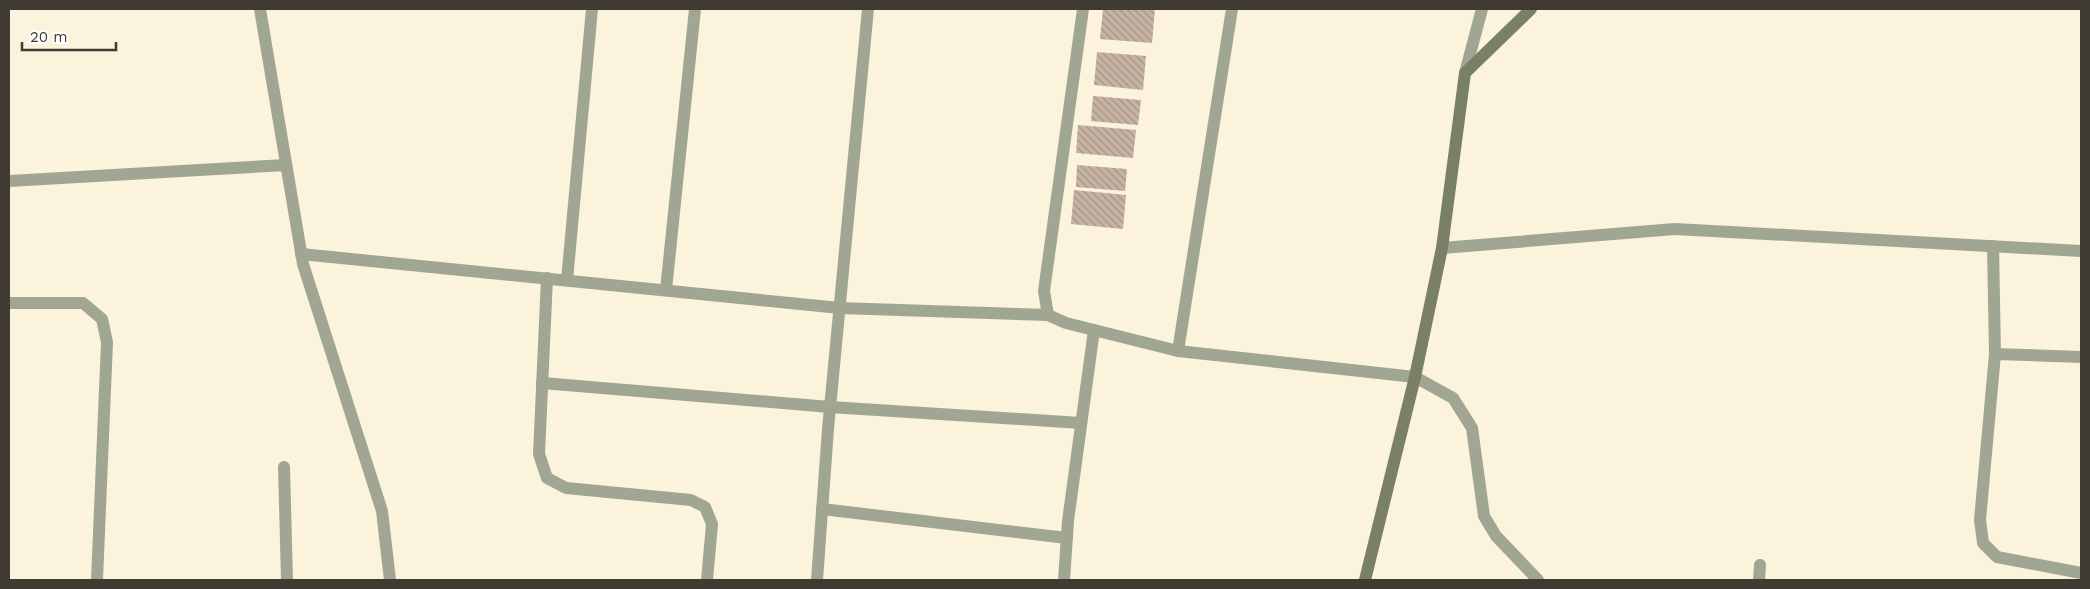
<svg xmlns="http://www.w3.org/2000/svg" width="2090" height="589" font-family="'Work Sans',sans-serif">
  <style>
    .building { fill: url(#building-back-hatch) }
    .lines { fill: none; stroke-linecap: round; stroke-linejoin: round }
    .street { stroke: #a1a693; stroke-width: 12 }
    .secondary { stroke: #798065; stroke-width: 12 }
  </style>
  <defs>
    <pattern id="building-back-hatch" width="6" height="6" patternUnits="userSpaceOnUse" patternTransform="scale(1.25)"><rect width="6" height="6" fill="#c7b3a4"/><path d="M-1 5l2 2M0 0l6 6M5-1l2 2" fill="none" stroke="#a39386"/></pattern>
  </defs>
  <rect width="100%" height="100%" fill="#fbf3dc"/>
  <g class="building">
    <path d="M1103 9H1155L1152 43 1100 39Z"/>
    <path d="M1097 52 1146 56 1143 90 1094 85Z"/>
    <path d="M1093 96 1141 100 1138 125 1091 121Z"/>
    <path d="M1078 125 1136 130 1133 158 1076 153Z"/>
    <path d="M1077 165 1127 169 1125 191 1076 187Z"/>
    <path d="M1074 190 1126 195 1123 229 1071 224Z"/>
  </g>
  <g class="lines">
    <g class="street">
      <path d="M260 9 303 264 382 511 390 580"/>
      <path d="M1083 9 1044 291 1048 315 1066 323 1178 351 1415 377 1453 398 1472 428 1484 516 1496 536 1538 580"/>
      <path d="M1465 73 1482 9"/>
      <path d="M9 181 286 165"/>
      <path d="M1993 246 1995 354 1980 520 1983 543 1997 557 2081 573"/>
      <path d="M1442 248 1675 229 2081 251"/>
      <path d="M301 254 840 308 1048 315"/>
      <path d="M547 278 539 454 547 478 566 488 691 500 705 507 712 524 707 580"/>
      <path d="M567 280 592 9"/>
      <path d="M666 290 695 9"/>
      <path d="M9 303H83L102 319 107 342 97 580"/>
      <path d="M1178 351 1232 9"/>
      <path d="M1995 354 2081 357"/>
      <path d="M542 383 830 407 1081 423"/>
      <path d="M284 467 287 580"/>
      <path d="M822 509 1067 538"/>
      <path d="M817 580 828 429 868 9"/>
      <path d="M1064 580 1068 521 1094 330"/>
      <path d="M1759 580 1760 565"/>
    </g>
    <path class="secondary" d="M1365 580 1415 377 1442 248 1465 73 1531 9"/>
  </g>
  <rect width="2090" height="589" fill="none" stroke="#3f3b33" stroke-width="20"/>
  <path d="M22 42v8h94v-8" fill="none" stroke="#3f3b33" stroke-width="2.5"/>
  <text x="30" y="42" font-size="15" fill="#3f3b33" stroke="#ffffff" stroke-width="4" paint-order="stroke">20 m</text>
</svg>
